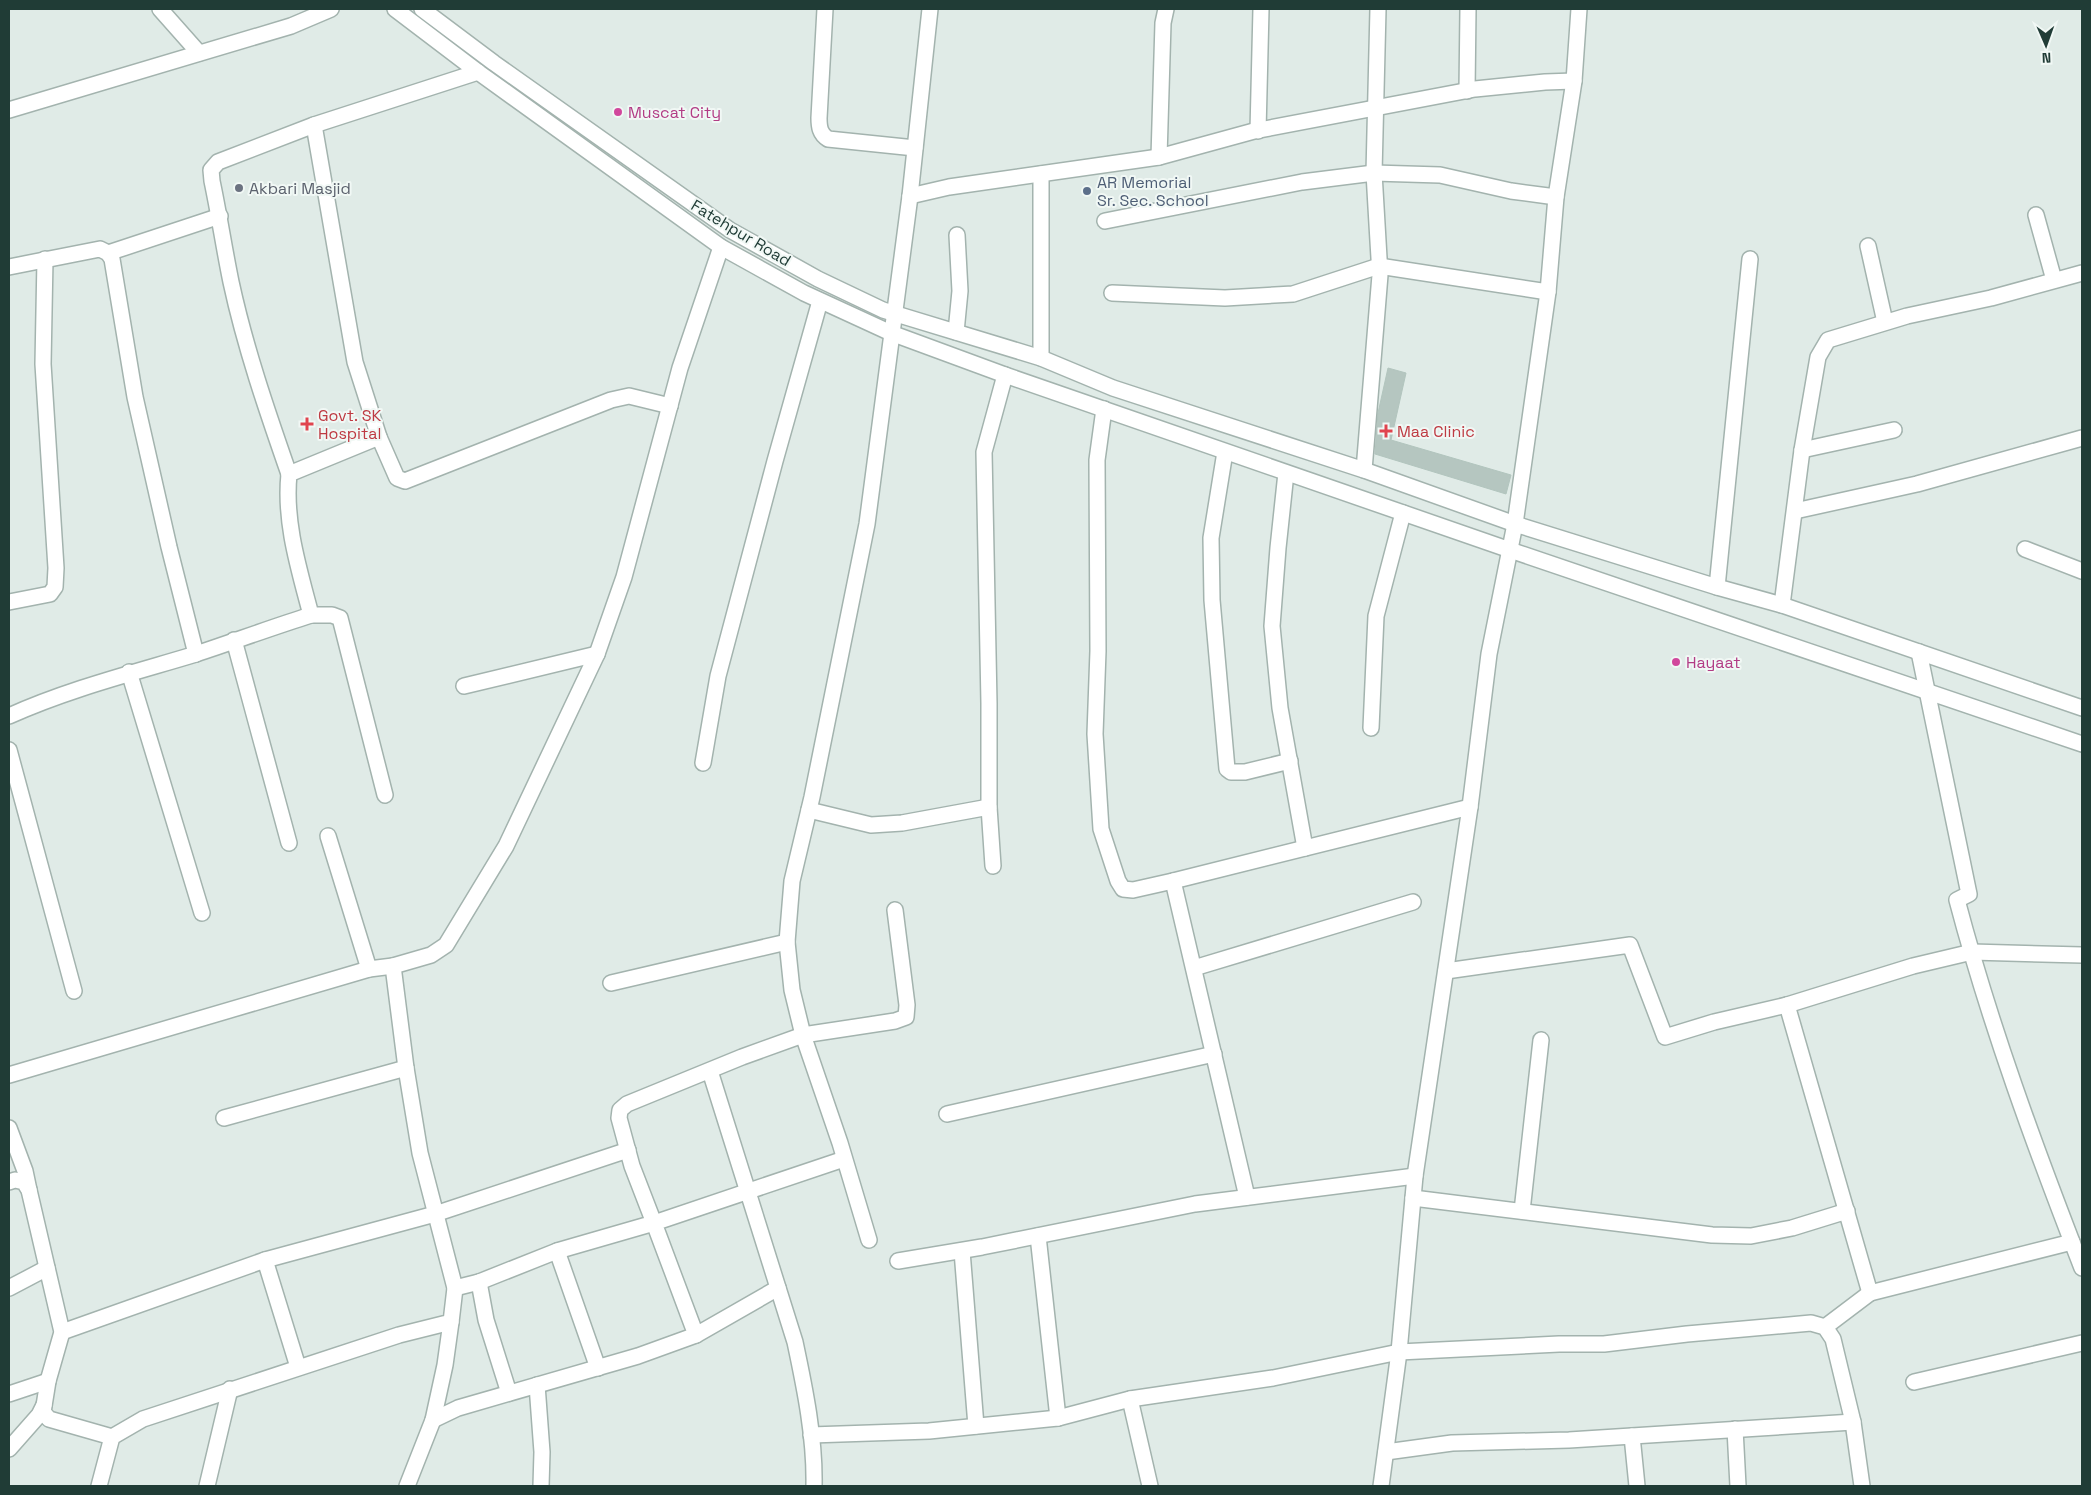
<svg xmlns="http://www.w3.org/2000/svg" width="2091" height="1495" font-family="'Space Grotesk',sans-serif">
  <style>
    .building { fill: #b5c6c0; stroke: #b2c5be }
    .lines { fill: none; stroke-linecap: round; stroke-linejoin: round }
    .minor-casing { stroke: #a3b3ae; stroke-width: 18 }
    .minor { stroke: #fff; stroke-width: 15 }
    .hotel-dot { fill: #d1479c; stroke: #f1f8f5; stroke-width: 2 }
    .worship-dot { fill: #6b7280; stroke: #f1f8f5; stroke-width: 2 }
    .service-dot { fill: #5c6f8a; stroke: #f1f8f5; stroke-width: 2 }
    .health-dot { fill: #e0444e; stroke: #f1f8f5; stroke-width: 2 }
    .labels { text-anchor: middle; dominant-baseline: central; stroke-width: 4; stroke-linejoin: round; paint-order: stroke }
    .hotel-label { font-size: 16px; fill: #b23c85; stroke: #f1f8f5; text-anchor: start }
    .service-label { font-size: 16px; fill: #4e5e75; stroke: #f1f8f5; text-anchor: start }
    .worship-label { font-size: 16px; fill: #5b616d; stroke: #f1f8f5; text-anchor: start }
    .street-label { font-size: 16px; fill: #203c36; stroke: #f1f8f5 }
    .health-label { font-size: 16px; fill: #be3a42; stroke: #f1f8f5; text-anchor: start }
  </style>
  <rect width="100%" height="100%" fill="#e0ebe7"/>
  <path class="building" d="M1388 368 1406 373 1391 440 1511 475 1506 494 1375 454 1378 413Z"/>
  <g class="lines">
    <defs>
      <g id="minor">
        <path d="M160 9 199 53"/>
        <path d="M395 9 478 72 721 247 804 293 891 333 1005 375 1510 550 2082 744"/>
        <path d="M422 9 494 63 730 230 818 279 883 310 1041 358 1113 388 1364 470 1515 524 1717 587 1782 605 2082 708"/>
        <path d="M825 9 819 118C819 127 820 134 828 139L915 148"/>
        <path d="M1467 91 1468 9"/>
        <path d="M9 110 291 26 331 9"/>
        <path d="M314 125 355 362 379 437 289 474C284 522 299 569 311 615H332L340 618 385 795"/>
        <path d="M1258 131 1261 9"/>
        <path d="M1159 157 1163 23 1166 9"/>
        <path d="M1041 174V358"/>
        <path d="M910 196 949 187 1159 157 1254 131 1475 89 1545 82 1574 81"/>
        <path d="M2036 215 2054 280"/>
        <path d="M1105 221 1302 182 1374 173 1440 175 1511 191 1556 197"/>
        <path d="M1868 246 1885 322"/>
        <path d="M108 253 220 216"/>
        <path d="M9 267 100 249 108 253 112 259 135 397 169 547 196 654"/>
        <path d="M1112 293 1225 298 1293 294 1379 266 1548 292"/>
        <path d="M956 332 960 291 957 235"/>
        <path d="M1104 409 1097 460 1098 651 1095 734 1101 829 1118 881 1123 889 1133 890 1173 881 1470 807"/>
        <path d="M379 437 397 478 405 481 611 400 629 396 670 406"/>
        <path d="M1802 450 1894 430"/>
        <path d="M1225 452 1211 538 1212 600 1227 769 1231 772H1245L1290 761"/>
        <path d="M1364 470 1380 275 1374 173 1378 9"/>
        <path d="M1286 473 1278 548 1272 626 1280 708 1305 848"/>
        <path d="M289 474C267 411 245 347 231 282 224 248 219 214 212 181L211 170 218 162 314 125 478 72"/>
        <path d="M1795 511 1917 484 2082 438"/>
        <path d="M2025 549 2082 571"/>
        <path d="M1717 587 1750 259"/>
        <path d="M9 602 50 594 55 587 56 568 43 364 45 259"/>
        <path d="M1782 605 1802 450 1818 357 1828 340 1907 316 1991 298 2082 273"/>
        <path d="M234 640 289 843"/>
        <path d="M1919 652 1969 894 1957 900C1990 1025 2035 1147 2082 1268"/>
        <path d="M129 672 202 913"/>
        <path d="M464 686 597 654"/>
        <path d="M9 716C69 689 133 673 196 654 235 641 273 627 311 615"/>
        <path d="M1371 728 1376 616 1403 513"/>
        <path d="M9 750 74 991"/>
        <path d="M703 763 718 676 775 461 820 301"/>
        <path d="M809 810 871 825 902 823 989 807"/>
        <path d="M328 836 369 969"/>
        <path d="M993 866 989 807V703L984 452 1005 375"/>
        <path d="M1173 881 1247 1197"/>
        <path d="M1194 968 1413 902"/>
        <path d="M1446 971 1630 945 1665 1037 1714 1022 1787 1005 1913 966 1972 952 2082 955"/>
        <path d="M611 983 787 942"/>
        <path d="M1787 1005 1870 1293 2072 1242"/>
        <path d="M710 1071 795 1342C805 1389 815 1438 814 1486"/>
        <path d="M9 1075 369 969 393 966"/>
        <path d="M947 1114 1214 1054"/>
        <path d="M224 1118 406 1068"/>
        <path d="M9 1128 25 1171 29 1190"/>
        <path d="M9 1182 15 1180 24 1182 29 1190 62 1332 48 1381 43 1412 49 1419 112 1437"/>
        <path d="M1413 1198 1712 1235 1751 1236 1792 1228 1847 1211"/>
        <path d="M1522 1211 1541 1040"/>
        <path d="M1038 1236 1058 1418"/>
        <path d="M869 1240 840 1143 803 1035 792 990 787 942 792 881 812 797 867 524 910 196 930 9"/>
        <path d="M557 1251 598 1368"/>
        <path d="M962 1251 976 1426"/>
        <path d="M265 1260 298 1367"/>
        <path d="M898 1261 982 1247 1195 1204 1415 1176"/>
        <path d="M479 1282 486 1320 509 1393"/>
        <path d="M9 1288 47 1268"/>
        <path d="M455 1288 479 1282 557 1251 654 1223 632 1166 619 1118 620 1110 627 1104 742 1057 803 1035 895 1021 906 1017 907 1005 895 910"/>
        <path d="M1825 1327 1870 1293"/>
        <path d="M62 1332 265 1260 435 1214 628 1150"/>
        <path d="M696 1335 778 1288"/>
        <path d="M1914 1382 2082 1343"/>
        <path d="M537 1385 542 1452 541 1486"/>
        <path d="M9 1394 48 1381"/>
        <path d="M1130 1399 1150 1486"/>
        <path d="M433 1420 458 1408 638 1356 696 1335 654 1223 844 1159"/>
        <path d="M1735 1429 1738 1486"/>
        <path d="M811 1435 929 1431 1058 1418 1130 1399 1273 1378 1399 1352 1559 1344H1604L1687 1334 1811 1323 1825 1327 1833 1339 1853 1422 1862 1486"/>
        <path d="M1632 1436 1637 1486"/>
        <path d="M9 1449 39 1415 44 1405"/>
        <path d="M1386 1452 1452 1443 1569 1440 1853 1422"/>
        <path d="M99 1486 112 1437 143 1419 399 1335 451 1322 455 1288 420 1153 406 1068 393 966 431 955 446 945 506 846 597 654 624 577 680 368 721 247"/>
        <path d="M207 1486 230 1389"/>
        <path d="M407 1486 433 1420 445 1365 451 1322"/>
        <path d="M1381 1486 1399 1352 1415 1176 1470 807 1489 654 1515 524 1548 292 1556 197 1574 81 1579 9"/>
      </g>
    </defs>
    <use href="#minor" class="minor-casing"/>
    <use href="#minor" class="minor"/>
  </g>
  <g class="hotel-dot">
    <circle cx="618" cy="112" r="5"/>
    <circle cx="1676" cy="662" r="5"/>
  </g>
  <circle class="worship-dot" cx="239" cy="188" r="5"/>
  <circle class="service-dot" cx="1087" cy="191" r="5"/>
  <g class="health-dot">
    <path d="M304.5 416.5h5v5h5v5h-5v5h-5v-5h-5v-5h5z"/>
    <path d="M1383.5 423.5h5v5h5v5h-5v5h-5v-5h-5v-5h5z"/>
  </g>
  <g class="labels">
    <g class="hotel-label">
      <text x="628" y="112">Muscat City</text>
      <text x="1686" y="662">Hayaat</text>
    </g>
    <g class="service-label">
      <text x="1097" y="182">AR Memorial<tspan x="1097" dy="18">Sr. Sec. School</tspan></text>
    </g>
    <g class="worship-label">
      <text x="249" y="188">Akbari Masjid</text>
    </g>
    <g class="street-label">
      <text transform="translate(741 233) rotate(31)">Fatehpur Road</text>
    </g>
    <g class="health-label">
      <text x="318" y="415">Govt. SK<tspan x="318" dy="18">Hospital</tspan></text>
      <text x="1397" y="431">Maa Clinic</text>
    </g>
  </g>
  <rect width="2091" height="1495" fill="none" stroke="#203c36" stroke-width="20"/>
  <g transform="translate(2046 45) rotate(178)" stroke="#f1f8f5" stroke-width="4" paint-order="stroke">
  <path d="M0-4L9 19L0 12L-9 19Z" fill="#203c36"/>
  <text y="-8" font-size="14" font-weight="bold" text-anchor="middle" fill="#203c36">N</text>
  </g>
</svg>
